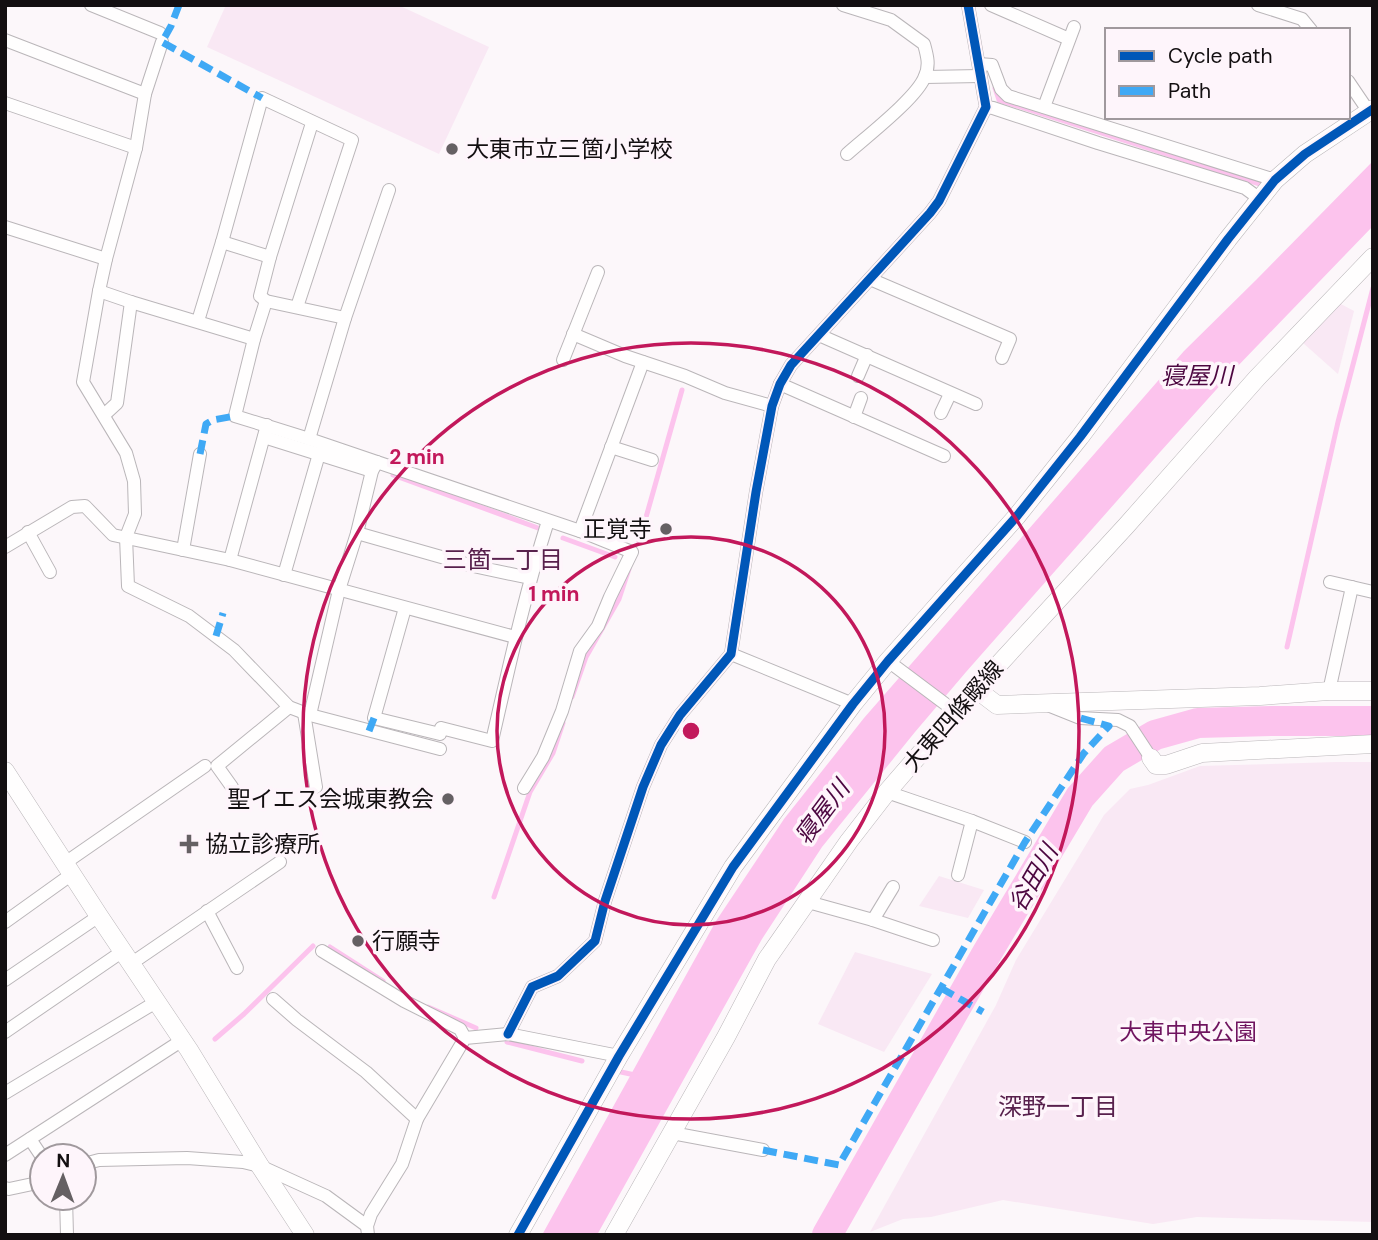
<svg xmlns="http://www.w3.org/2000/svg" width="1378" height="1240" font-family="'DM Sans','Noto Sans JP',sans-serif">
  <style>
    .green { fill: #f9e8f4 }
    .water { fill: #fcc3ed }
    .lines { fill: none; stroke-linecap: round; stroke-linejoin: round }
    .stream { stroke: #fcc3ed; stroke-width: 5 }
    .river { stroke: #fcc3ed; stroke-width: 30 }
    .street-casing { stroke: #bab6b9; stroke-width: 14 }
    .secondary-casing { stroke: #bab6b9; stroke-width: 19 }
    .street { stroke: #fffefe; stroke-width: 12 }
    .secondary { stroke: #fffefe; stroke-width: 18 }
    .quiet { stroke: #3fa9f5; stroke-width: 7; stroke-dasharray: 14 7; stroke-linecap: butt }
    .cycleway-casing { stroke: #fef5fb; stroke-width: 13 }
    .cycleway { stroke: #0057b8; stroke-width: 9 }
    .ring { fill: none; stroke: #c2185b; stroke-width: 3.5 }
    .poi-dot { fill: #656063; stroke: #fef5fb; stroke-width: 2.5 }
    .labels { text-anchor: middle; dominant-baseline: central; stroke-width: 7; stroke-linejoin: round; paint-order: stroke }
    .poi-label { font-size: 23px; fill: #130f11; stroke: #fef5fb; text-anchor: start }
    .street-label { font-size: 23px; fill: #130f11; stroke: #fef5fb }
    .park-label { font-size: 23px; fill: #6f145f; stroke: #fef5fb }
    .water-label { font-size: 24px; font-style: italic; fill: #4c0640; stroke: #fef5fb }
    .neighbourhood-label { font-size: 24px; fill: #58214d; stroke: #fef5fb }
    .centre { fill: #c2185b; stroke: #fef5fb; stroke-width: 3.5 }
    .ring-label { font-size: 21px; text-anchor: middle; font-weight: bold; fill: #c2185b; stroke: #fef5fb; stroke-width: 7; stroke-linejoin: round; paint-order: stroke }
  </style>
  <rect width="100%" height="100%" fill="#fcf7fa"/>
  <g class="green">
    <path d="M226 5H398L489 47 439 154 207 47Z"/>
    <path d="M1339 303 1354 311 1338 374 1302 342Z"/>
    <path d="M1336 762H1373V1222L1197 1217 1153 1224 1003 1200 931 1217 903 1219 870 1232 996 1005 1016 960 1104 815 1130 789 1148 785 1200 766Z"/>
    <path d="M939 876 984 890 968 918 919 906Z"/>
    <path d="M855 952 932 974 884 1052 818 1024Z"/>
  </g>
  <path class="water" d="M1373 161V226L1233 371 1161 451 966 672 915 732 822 847 762 939 597 1235H542L716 921 784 819 864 718 1184 351 1256 280Z"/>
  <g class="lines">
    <g class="stream">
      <path d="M995 88 999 100 1260 184"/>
      <path d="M393 475 538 528"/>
      <path d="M563 538 615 557"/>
      <path d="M639 542 682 390"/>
      <path d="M1287 647 1338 422 1373 288"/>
      <path d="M572 697 586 657 619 599 629 569"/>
      <path d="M494 897 530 792 553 753 563 723"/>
      <path d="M330 947 383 981"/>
      <path d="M428 1007 476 1028"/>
      <path d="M215 1039 244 1014 313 946"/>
      <path d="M507 1042 582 1061"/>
      <path d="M621 1072 635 1075"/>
    </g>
    <path class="river" d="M827 1235 987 953 1080 797 1114 759 1155 735 1198 723 1271 721H1373"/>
    <defs>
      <g id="street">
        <path d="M91 5 160 33"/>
        <path d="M843 5 891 20 924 44C927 55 930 65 925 76 918 97 866 137 847 154"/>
        <path d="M991 5 1069 39"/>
        <path d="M1258 5 1302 19 1311 30"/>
        <path d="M5 40 145 94"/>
        <path d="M162 42 145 94 136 148 106 259 99 291 83 382 126 453 134 481 135 514 126 537 128 586 189 616 234 650 289 707 310 715 440 749"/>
        <path d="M979 64 992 65 1001 89 1008 96 1275 180"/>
        <path d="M925 77 980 76"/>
        <path d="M1348 81 1369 112"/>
        <path d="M5 103 136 148"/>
        <path d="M986 107 993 108 1098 143 1245 188 1260 199"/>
        <path d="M1044 107 1074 27"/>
        <path d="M312 123 270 257 260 296 266 301 345 318"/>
        <path d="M5 227 106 259"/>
        <path d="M222 242 270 257"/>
        <path d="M870 279 1010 339 1002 358"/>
        <path d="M99 291 131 302 254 339"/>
        <path d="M266 301 254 339 235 416 309 439 580 531 632 552 610 597 598 626 580 651 562 711 543 757 524 788"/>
        <path d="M198 321 222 242 262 98 352 140 297 307"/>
        <path d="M573 334 625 356 685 376 725 393 772 406"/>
        <path d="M819 335 976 404"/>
        <path d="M563 360 598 272"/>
        <path d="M858 376 867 355"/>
        <path d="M780 384 944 456"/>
        <path d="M941 413 950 394"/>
        <path d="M104 415 117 403 131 302"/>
        <path d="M854 417 861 398"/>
        <path d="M264 437 372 471"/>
        <path d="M309 439 345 318 389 190"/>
        <path d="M611 447 652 460"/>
        <path d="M580 531 643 362"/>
        <path d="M28 532 50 572"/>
        <path d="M357 533 473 566 530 578"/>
        <path d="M5 547 72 507 85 506 113 535 230 560 515 637"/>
        <path d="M183 550 200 454"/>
        <path d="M230 560 267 425"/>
        <path d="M284 575 319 454"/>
        <path d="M1330 582 1373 592"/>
        <path d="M405 608 374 718 440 734 441 728 492 741C509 667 525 593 548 521"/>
        <path d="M731 654 853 704"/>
        <path d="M888 661 956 712"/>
        <path d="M1329 691 1352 587"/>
        <path d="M1050 706 1080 718 1118 720 1130 726 1151 758"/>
        <path d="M304 713 316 787"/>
        <path d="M310 715 339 590 357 533 372 471 377 462"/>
        <path d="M232 787 217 766 289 707"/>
        <path d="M887 792 972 821 1025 842"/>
        <path d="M65 863 205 766"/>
        <path d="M958 875 972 821"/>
        <path d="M808 902 873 920 933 940"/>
        <path d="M207 911 237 968"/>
        <path d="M873 920 893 887"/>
        <path d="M5 922 72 874"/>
        <path d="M322 951 404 1001 460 1029 465 1038"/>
        <path d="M132 963 280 862"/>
        <path d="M5 980 99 916"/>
        <path d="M273 999 297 1020 366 1072 417 1119"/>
        <path d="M5 1032 123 951"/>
        <path d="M508 1034 532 987 558 976 595 941 605 901 643 787 661 745 680 715 731 654 756 492 772 406 780 384 791 365 930 213 939 201 986 107 968 5"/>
        <path d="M5 1093 156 1002"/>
        <path d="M672 1133 763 1150"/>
        <path d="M30 1139 42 1157"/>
        <path d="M5 1155 181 1041"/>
        <path d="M84 1164 99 1160 187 1158 243 1162 260 1166 326 1196 367 1226"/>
        <path d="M5 1188 9 1189 42 1182"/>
        <path d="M66 1198 67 1235"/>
        <path d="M368 1235 367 1226 371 1214 402 1164 417 1119 465 1038 508 1034 619 1056"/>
      </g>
      <g id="secondary">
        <path d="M976 689 997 705 1260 696 1329 691H1373"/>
        <path d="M1151 758 1156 765H1166L1202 753 1373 744"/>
        <path d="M5 771 99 916 189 1050 260 1166 305 1235"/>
        <path d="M518 1235 619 1056 733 867 853 704 888 661 1017 516 1080 437 1228 239 1275 180 1305 154 1373 109"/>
        <path d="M614 1235 726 1037 767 959 849 841 887 792 976 689 1126 526 1257 378 1373 257"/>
      </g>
    </defs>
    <use href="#street" class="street-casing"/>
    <use href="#secondary" class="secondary-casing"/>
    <use href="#street" class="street"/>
    <use href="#secondary" class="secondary"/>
    <g class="quiet">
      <path d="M179 5 171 26 162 42 262 98"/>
      <path d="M200 454 206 424 213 420 235 416"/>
      <path d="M216 636 223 613"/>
      <path d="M369 731 374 718"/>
      <path d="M941 988 983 1012"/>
      <path d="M763 1150 839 1165 1025 842 1084 753 1109 726 1080 718"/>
    </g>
    <defs>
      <g id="cycleway">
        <path d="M508 1034 532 987 558 976 595 941 605 901 643 787 661 745 680 715 731 654 756 492 772 406 780 384 791 365 930 213 939 201 986 107 968 5"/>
        <path d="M518 1235 619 1056 733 867 853 704 888 661 1017 516 1080 437 1228 239 1275 180 1305 154 1373 109"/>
      </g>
    </defs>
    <use href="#cycleway" class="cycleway-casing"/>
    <use href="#cycleway" class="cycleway"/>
  </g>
  <g class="ring">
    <circle cx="691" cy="731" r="194"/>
    <circle cx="691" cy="731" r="388"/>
  </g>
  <g class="poi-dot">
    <circle cx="452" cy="149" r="7"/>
    <circle cx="666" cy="529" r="7"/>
    <circle cx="448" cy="799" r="7"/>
    <path d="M185.5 833.5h7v7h7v7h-7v7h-7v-7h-7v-7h7z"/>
    <circle cx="358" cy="941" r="7"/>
  </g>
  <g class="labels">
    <g class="poi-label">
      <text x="466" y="149">大東市立三箇小学校</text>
      <text x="652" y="529" text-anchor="end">正覚寺</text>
      <text x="434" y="799" text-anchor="end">聖イエス会城東教会</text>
      <text x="205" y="844">協立診療所</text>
      <text x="372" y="941">行願寺</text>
    </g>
    <g class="street-label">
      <text transform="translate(953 716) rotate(-49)">大東四條畷線</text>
    </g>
    <g class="park-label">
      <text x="1188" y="1032">大東中央公園</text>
    </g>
    <g class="water-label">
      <text x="1197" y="375">寝屋川</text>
      <text transform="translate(822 812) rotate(-53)">寝屋川</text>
      <text transform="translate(1033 878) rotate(-60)">谷田川</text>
    </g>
    <g class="neighbourhood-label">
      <text x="503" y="559">三箇一丁目</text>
      <text x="1058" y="1106">深野一丁目</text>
    </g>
  </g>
  <circle cx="691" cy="731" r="10" class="centre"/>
  <g class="ring-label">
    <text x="417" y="464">2 min</text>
    <text x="554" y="601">1 min</text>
  </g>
  <rect width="1378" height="1240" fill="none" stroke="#130f11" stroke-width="14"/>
  <rect x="1105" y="28" width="245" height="91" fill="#fef5fb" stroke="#a0999d" stroke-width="2"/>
  <rect x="1119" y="51" width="35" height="10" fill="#0057b8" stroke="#a0999d" stroke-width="2"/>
  <text x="1168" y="63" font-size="21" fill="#130f11">Cycle path</text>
  <rect x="1119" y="86" width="35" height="10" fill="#3fa9f5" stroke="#a0999d" stroke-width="2"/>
  <text x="1168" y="98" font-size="21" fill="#130f11">Path</text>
  <g transform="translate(63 1177) rotate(1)"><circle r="33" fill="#fef5fb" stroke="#a0999d" stroke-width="2"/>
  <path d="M0-5L12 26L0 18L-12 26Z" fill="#656063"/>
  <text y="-10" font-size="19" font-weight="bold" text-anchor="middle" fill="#130f11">N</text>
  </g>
</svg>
